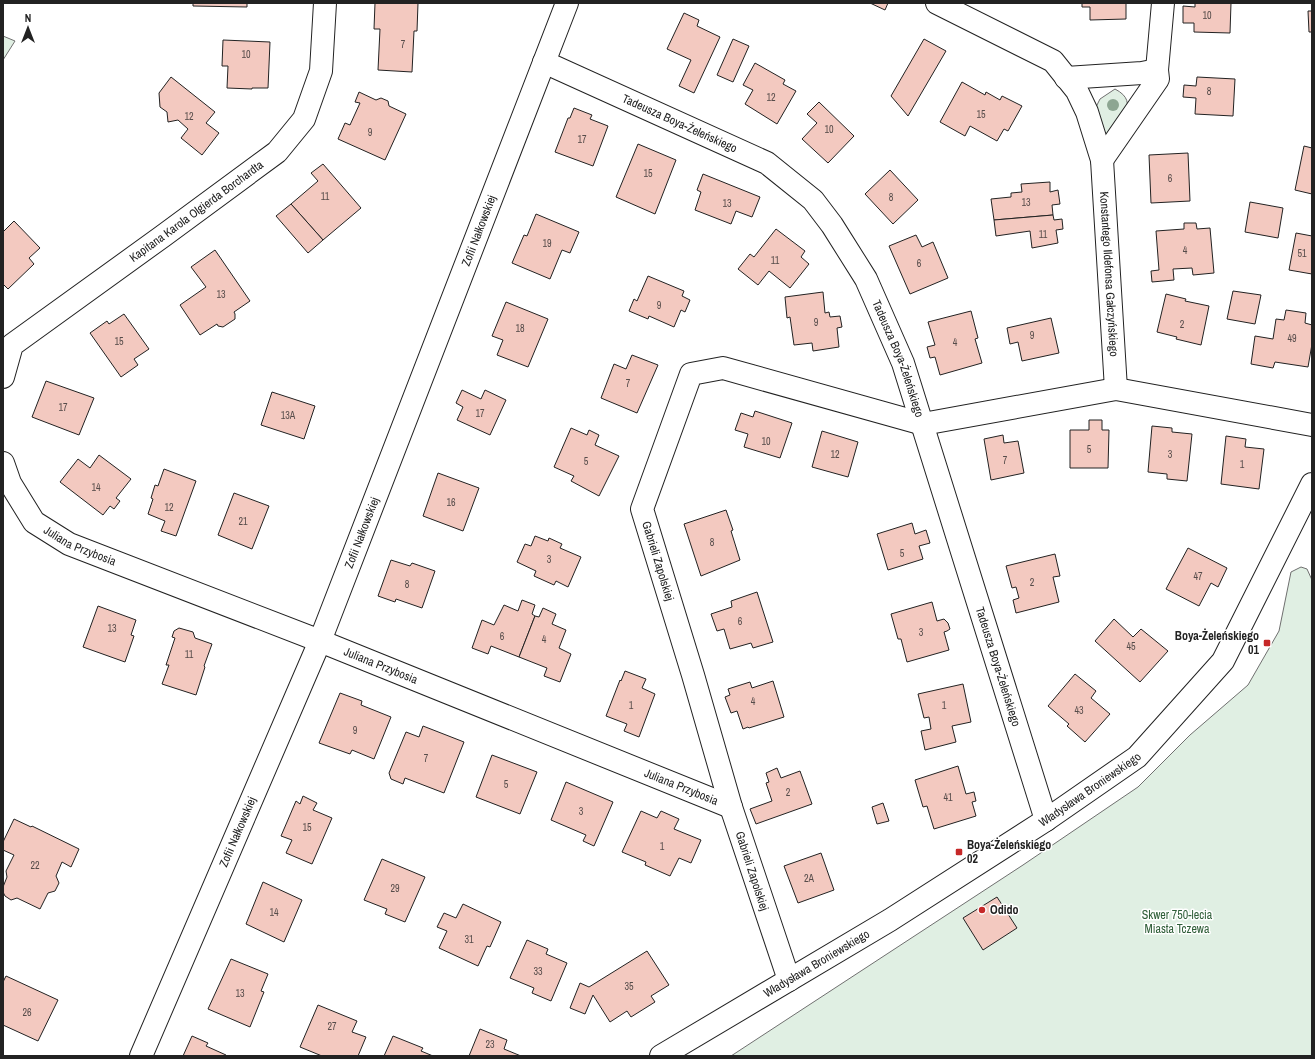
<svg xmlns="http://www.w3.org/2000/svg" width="1315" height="1059" font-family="'Archivo Narrow',sans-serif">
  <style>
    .green { fill: #e0efe3; stroke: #6f6f6f }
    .building { fill: #f3c9c0; stroke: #222 }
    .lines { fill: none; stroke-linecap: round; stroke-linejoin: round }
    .minor-casing { stroke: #222; stroke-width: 24 }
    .minor { stroke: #fff; stroke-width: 22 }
    .tree { fill: #8da692 }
    .poi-dot { fill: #c62828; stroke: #fff; stroke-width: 1.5 }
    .labels { text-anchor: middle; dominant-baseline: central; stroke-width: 3; stroke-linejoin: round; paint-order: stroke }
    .number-label { font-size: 10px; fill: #564c4a }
    .street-label { font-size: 12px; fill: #222; stroke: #fff }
    .poi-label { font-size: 12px; font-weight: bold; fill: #222; stroke: #fff; text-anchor: start }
    .park-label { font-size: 12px; fill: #2f5e38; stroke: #fff }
  </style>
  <rect width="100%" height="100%" fill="#fff"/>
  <g class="green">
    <path d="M3 36 15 41 3 60Z"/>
    <path d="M1115 89C1142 103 1118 122 1106 136L1096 107 1100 99Z"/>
    <path d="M1301 567 1307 569 1312 580V1056H731L1023 865 1138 787 1190 735 1248 685 1279 631 1291 572Z"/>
  </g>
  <g class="building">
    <path d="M193 3H247V7L193 6Z"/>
    <path d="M375 3H418L417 31H414L412 72 378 70 380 29H374Z"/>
    <path d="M870 3H888L885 10Z"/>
    <path d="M1082 3H1126V19L1090 20V7H1082Z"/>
    <path d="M1195 3H1231L1230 33 1194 32V23H1183V6L1195 7Z"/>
    <path d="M1308 11H1312V32H1309Z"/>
    <path d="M684 13 699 20 697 26 720 37 694 93 679 86 691 60 667 49Z"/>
    <path d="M733 39 749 46 733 82 717 75Z"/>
    <path d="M924 39 946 51 908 116 891 96Z"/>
    <path d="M223 40 270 42 268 88H252V89L227 88 228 66H222Z"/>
    <path d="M755 63 785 80 783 84 796 91 777 124 745 104 753 90 743 85Z"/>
    <path d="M171 77 215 112 206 123 219 133 202 155 181 138 188 129 178 120 168 122 167 112 160 107 159 93Z"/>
    <path d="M1197 77 1235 79 1233 116 1195 114 1196 98 1183 97 1184 85 1196 86Z"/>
    <path d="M962 82 985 95 986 92 1000 100 1002 96 1022 106 1008 131 1004 129 997 141 970 126 965 136 940 122Z"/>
    <path d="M359 92 376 100 381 98 388 101 389 106 406 114 385 160 338 139 345 123 350 125 360 103 355 102Z"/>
    <path d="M819 102 854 136 828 163 802 139 817 123 807 114Z"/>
    <path d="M574 108 592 115 590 119 608 126 593 166 555 152 568 118H570Z"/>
    <path d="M638 144 676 160 655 214 616 197Z"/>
    <path d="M1304 146 1312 148V194L1295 190Z"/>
    <path d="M1188 153 1190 201 1151 203 1149 155Z"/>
    <path d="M323 164 361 208 323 240 291 204 318 181 311 173Z"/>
    <path d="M890 170 918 200 893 224 865 194Z"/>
    <path d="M703 174 760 197 752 217 736 211 731 224 695 210 701 192 697 190Z"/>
    <path d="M1050 182V192L1058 190 1060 204 1052 205 1053 215 994 220 991 199 1011 197V193L1022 192 1021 184Z"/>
    <path d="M1250 202 1283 208 1278 238 1245 232Z"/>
    <path d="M291 204 323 240 308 253 276 216Z"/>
    <path d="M536 214 579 232 570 253 562 250 550 279 512 263 524 235 527 236Z"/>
    <path d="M1053 215 1054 220 1062 219 1063 229 1056 230 1058 243 1032 248 1030 231 996 236 994 220Z"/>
    <path d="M14 221 40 248 29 258 34 264 8 289 3 284V232Z"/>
    <path d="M1184 223H1196L1197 229 1210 228 1214 273 1193 275 1192 268 1173 269 1174 280 1152 282 1151 271 1159 270 1156 231 1184 229Z"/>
    <path d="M776 229 805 251 801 257 809 264 790 288 769 271 758 285 738 269 750 254 754 257Z"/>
    <path d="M1296 233 1312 236V274L1289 270Z"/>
    <path d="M916 235 922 247 933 242 948 278 910 294 889 246Z"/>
    <path d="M215 250 250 301 234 312 235 314V319L223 327 218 326 217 324 200 335 180 305 206 287 191 267Z"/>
    <path d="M648 276 684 291 682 296 690 300 685 312 681 310 674 327 649 316 648 319 629 311 634 299 637 301Z"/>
    <path d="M1233 291 1261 295 1255 324 1227 319Z"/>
    <path d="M823 292 825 313 829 312 830 317 840 316 842 327 837 328 839 347 813 351 812 343 794 345 790 317 787 318 785 297Z"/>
    <path d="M1166 294 1186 299 1185 301 1209 306 1201 345 1176 339 1177 337 1157 332Z"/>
    <path d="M506 302 548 319 528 367 497 355 503 340 492 336Z"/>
    <path d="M1286 310 1306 313 1305 323 1312 325V344L1308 367 1275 362 1273 368 1251 364 1255 336 1273 339 1276 319 1284 320Z"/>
    <path d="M971 311 978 338 975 339 982 363 940 375 935 357 930 358 927 347 935 345 928 322Z"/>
    <path d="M124 314 149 349 134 359 138 365 121 377 90 333 107 321 109 324Z"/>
    <path d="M1051 318 1059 353 1022 361 1018 342 1010 344 1007 328Z"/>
    <path d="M632 355 658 365 637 413 601 398 614 364 626 369Z"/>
    <path d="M46 381 94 398 79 435 32 417Z"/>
    <path d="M462 390 481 399 485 390 506 400 490 435 457 420 463 407 456 403Z"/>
    <path d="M272 392 315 406 304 439 261 425Z"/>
    <path d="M755 411 792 423 780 458 744 447 748 434 735 430 741 413 753 417Z"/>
    <path d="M1089 420H1102V430H1109L1108 468H1070V430H1089Z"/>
    <path d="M1152 426 1172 428V432L1192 434 1187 481 1167 479V474L1148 472Z"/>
    <path d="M571 428 587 435 589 430 599 435 595 445 619 456 599 496 571 481 574 476 554 467Z"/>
    <path d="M822 431 858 442 848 477 812 467Z"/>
    <path d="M1003 435 1004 443 1018 441 1024 473 991 480 984 439Z"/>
    <path d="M1226 436 1246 439 1245 447 1264 449 1259 489 1221 484Z"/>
    <path d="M99 455 131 479 116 498 120 501 114 509 110 506 103 515 60 482 78 459 90 468Z"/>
    <path d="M164 469 196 481 176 536 161 531 165 521 148 514 153 499 151 498 155 485 158 486Z"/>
    <path d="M438 473 479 488 463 531 423 516Z"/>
    <path d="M234 493 269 506 252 549 218 535Z"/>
    <path d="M726 510 733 530 731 531 740 560 701 576 684 524Z"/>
    <path d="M912 523 915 534 926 530 930 543 919 546 923 559 888 570 877 534Z"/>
    <path d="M535 536 548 541 549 538 562 544 560 548 581 557 568 587 556 581 554 585 534 576 536 571 517 562 525 544 531 546Z"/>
    <path d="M1188 548 1227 568 1218 587 1211 583 1199 606 1166 589Z"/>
    <path d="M1055 554 1060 576 1053 577 1059 602 1016 613 1013 600 1019 598 1016 587 1012 588 1006 566Z"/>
    <path d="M391 560 410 566 412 563 435 571 422 608 396 599 395 602 378 596Z"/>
    <path d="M757 592 773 642 753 648 751 643 730 649 724 629 717 631 711 614 732 607 731 601Z"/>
    <path d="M522 600 535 605 532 614 535 616 519 657 491 646 488 654 472 648 482 620 494 625 504 605 518 611Z"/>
    <path d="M932 602 937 621 944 619 948 623 950 629 947 631 944 632 949 650 907 662 901 639H898L891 614Z"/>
    <path d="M98 606 136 620 131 635 134 636 125 662 83 647Z"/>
    <path d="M543 608 556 614 552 624 566 630 559 648 571 654 560 682 544 676 547 668 519 657 535 616 539 617Z"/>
    <path d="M1114 619 1133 637 1141 629 1168 651 1140 682 1095 641Z"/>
    <path d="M179 628 193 632 195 638 212 644 204 666 205 667 196 695 162 684 169 665H166L175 638 172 637 174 631Z"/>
    <path d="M625 671 646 679 642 688 655 694 639 737 624 731 627 724 606 716 620 680 621 681Z"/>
    <path d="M1075 674 1096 691 1091 698 1110 714 1085 742 1067 726 1069 724 1048 706Z"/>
    <path d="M773 681 784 717 749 728 748 727 743 729 737 711 731 713 725 697 730 695 728 689 750 682 752 688Z"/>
    <path d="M963 684 971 722 952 726 956 742 925 750 921 731 931 729 929 717 924 718 918 694Z"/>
    <path d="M340 693 362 701 361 705 391 717 374 759 352 750 350 754 319 743Z"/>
    <path d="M423 726 464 742 444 793 405 778 403 784 391 779 389 773 406 732 419 737Z"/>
    <path d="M492 755 537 772 520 814 476 797Z"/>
    <path d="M958 766 966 794 974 792 976 801 972 802 976 816 934 829 927 806 923 807 915 780Z"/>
    <path d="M777 768 781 778 800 771 812 804 756 824 750 809 772 801 766 783 769 782 766 773Z"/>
    <path d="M566 782 613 802 594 846 583 841 586 835 551 820Z"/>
    <path d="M303 796 317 803 313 810 332 818 312 864 286 853 292 840 281 836 296 801 300 804Z"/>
    <path d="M883 803 889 821 877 824 872 807Z"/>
    <path d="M641 811 657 818 661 811 679 819 674 829 701 840 691 863 679 858 670 876 645 865 646 862 622 852Z"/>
    <path d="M14 819 31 827 32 826 79 849 71 867 62 862 56 876 59 883 55 891 48 893 40 909 17 898 11 900 5 896 3 892V887L7 877 6 871 14 855 3 850V842Z"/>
    <path d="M821 853 834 890 798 903 784 866Z"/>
    <path d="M382 859 425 877 405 922 385 914 387 909 364 900Z"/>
    <path d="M263 882 302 900 284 942 246 924Z"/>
    <path d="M997 897 1017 928 983 950 963 918Z"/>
    <path d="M463 904 501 922 490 947 487 946 478 966 439 948 447 931 437 927 444 913 456 918Z"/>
    <path d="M527 940 548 949 546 954 567 963 551 1001 532 993 534 988 510 978Z"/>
    <path d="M647 951 669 985 651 996 655 1002 631 1017 627 1011 610 1022 593 995 585 1014 570 1008 580 983 589 987Z"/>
    <path d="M231 959 268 974 261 991 264 992 250 1027 208 1009Z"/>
    <path d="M6 976 58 1000 38 1041 3 1025V982Z"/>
    <path d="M318 1005 357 1021 352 1032 366 1037 358 1056H322L300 1047Z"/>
    <path d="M480 1029 507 1040 504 1049 521 1056H469Z"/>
    <path d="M192 1036 208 1043 206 1046 226 1055 225 1056H183Z"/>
    <path d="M393 1036 423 1048 421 1051 433 1056H384Z"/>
  </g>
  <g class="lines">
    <defs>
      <g id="minor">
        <path id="s1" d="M937 3 1053 61 1077 91 1087 112 1102 160 1116 389"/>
        <path id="s2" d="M544 62 767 163 813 200 832 225 866 279 903 363 1046 820"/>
        <path d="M1066 78 1142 73 1157 70"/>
        <path d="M1102 160 1158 79 1157 70 1163 3"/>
        <path id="s3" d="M3 377 12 345 163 236 277 152 304 119 321 71 325 3"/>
        <path id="s4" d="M3 463 10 483 34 522 69 544 320 641 731 807"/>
        <path d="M789 980 731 807 693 675 642 509 691 374 723 368 923 424 1116 389 1312 425"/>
        <path id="s5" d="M141 1056 320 641 567 3"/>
        <path id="s6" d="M661 1056 890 920 1046 820 1137 757 1223 661 1312 484"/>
      </g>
    </defs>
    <use href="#minor" class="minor-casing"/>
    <use href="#minor" class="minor"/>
  </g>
  <circle class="tree" cx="1113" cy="105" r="6"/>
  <g class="poi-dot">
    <rect x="1263" y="639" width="8" height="8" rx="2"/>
    <rect x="955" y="848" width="8" height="8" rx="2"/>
    <circle cx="982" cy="910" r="4"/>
  </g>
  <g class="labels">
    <g class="number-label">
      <text x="1207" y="15">10</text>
      <text x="403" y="44">7</text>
      <text x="246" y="54">10</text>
      <text x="1209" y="91">8</text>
      <text x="771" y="97">12</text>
      <text x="981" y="114">15</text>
      <text x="189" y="116">12</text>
      <text x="829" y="129">10</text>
      <text x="370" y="132">9</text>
      <text x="582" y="139">17</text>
      <text x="648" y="173">15</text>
      <text x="1170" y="178">6</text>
      <text x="325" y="196">11</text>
      <text x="891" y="197">8</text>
      <text x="1026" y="202">13</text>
      <text x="727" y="203">13</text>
      <text x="1043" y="234">11</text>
      <text x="547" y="243">19</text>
      <text x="1185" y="250">4</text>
      <text x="1302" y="253">51</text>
      <text x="775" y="260">11</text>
      <text x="919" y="263">6</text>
      <text x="221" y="294">13</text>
      <text x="659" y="305">9</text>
      <text x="816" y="322">9</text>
      <text x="1182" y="324">2</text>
      <text x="520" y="328">18</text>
      <text x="1032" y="335">9</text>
      <text x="1292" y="338">49</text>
      <text x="119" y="341">15</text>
      <text x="955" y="342">4</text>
      <text x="628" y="383">7</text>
      <text x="63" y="407">17</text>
      <text x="480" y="413">17</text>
      <text x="288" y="415">13A</text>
      <text x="766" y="441">10</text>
      <text x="1089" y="449">5</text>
      <text x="835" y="454">12</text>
      <text x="1170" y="454">3</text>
      <text x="1005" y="460">7</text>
      <text x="586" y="461">5</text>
      <text x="1242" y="464">1</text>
      <text x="96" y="487">14</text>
      <text x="451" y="502">16</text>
      <text x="169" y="507">12</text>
      <text x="243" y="521">21</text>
      <text x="712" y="542">8</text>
      <text x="902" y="553">5</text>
      <text x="549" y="559">3</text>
      <text x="1198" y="576">47</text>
      <text x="1032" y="582">2</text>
      <text x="407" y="584">8</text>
      <text x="740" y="621">6</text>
      <text x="112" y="628">13</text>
      <text x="921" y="632">3</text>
      <text x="502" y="636">6</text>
      <text x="544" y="639">4</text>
      <text x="1131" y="646">45</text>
      <text x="189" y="654">11</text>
      <text x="753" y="701">4</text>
      <text x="631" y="705">1</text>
      <text x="944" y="705">1</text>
      <text x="1079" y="710">43</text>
      <text x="355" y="730">9</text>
      <text x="426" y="758">7</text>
      <text x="506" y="784">5</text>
      <text x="788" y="792">2</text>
      <text x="948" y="797">41</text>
      <text x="581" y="811">3</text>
      <text x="307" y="827">15</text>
      <text x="662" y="846">1</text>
      <text x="35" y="865">22</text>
      <text x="809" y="878">2A</text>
      <text x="395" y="888">29</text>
      <text x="274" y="912">14</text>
      <text x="469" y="939">31</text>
      <text x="538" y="971">33</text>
      <text x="629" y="986">35</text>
      <text x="240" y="993">13</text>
      <text x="27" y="1012">26</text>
      <text x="332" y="1026">27</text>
      <text x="490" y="1044">23</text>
    </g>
    <g class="street-label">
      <text stroke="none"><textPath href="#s2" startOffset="149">Tadeusza Boya-Żeleńskiego</textPath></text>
      <text stroke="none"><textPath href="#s3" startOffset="261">Kapitana Karola Olgierda Borchardta</textPath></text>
      <text stroke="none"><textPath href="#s5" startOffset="892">Zofii Nałkowskiej</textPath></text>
      <text stroke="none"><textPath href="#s1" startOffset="356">Konstantego Ildefonsa Gałczyńskiego</textPath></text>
      <text stroke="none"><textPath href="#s2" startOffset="485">Tadeusza Boya-Żeleńskiego</textPath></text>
      <text stroke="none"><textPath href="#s5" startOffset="568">Zofii Nałkowskiej</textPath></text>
      <text stroke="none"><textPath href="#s4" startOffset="119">Juliana Przybosia</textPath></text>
      <text transform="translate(658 561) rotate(73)">Gabrieli Zapolskiej</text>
      <text stroke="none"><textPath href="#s4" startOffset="443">Juliana Przybosia</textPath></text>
      <text stroke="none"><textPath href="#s2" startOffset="809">Tadeusza Boya-Żeleńskiego</textPath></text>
      <text stroke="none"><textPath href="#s4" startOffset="767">Juliana Przybosia</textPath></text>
      <text stroke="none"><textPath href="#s6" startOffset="505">Władysława Broniewskiego</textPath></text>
      <text stroke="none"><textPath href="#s5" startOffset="244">Zofii Nałkowskiej</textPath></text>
      <text transform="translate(752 871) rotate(72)">Gabrieli Zapolskiej</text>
      <text stroke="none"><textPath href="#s6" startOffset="181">Władysława Broniewskiego</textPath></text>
    </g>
    <g class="poi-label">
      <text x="1259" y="636" text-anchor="end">Boya-Żeleńskiego<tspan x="1259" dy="14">01</tspan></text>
      <text x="967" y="845">Boya-Żeleńskiego<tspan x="967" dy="14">02</tspan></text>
      <text x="990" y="910">Odido</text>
    </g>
    <g class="park-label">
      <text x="1177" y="915">Skwer 750-lecia<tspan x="1177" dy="14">Miasta Tczewa</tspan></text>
    </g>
  </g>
  <rect width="1315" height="1059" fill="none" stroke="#222222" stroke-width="8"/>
  <g transform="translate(28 28)" stroke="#ffffff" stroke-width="3" paint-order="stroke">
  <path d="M0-3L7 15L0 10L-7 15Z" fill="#222222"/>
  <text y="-6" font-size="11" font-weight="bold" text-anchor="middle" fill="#222222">N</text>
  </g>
</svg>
